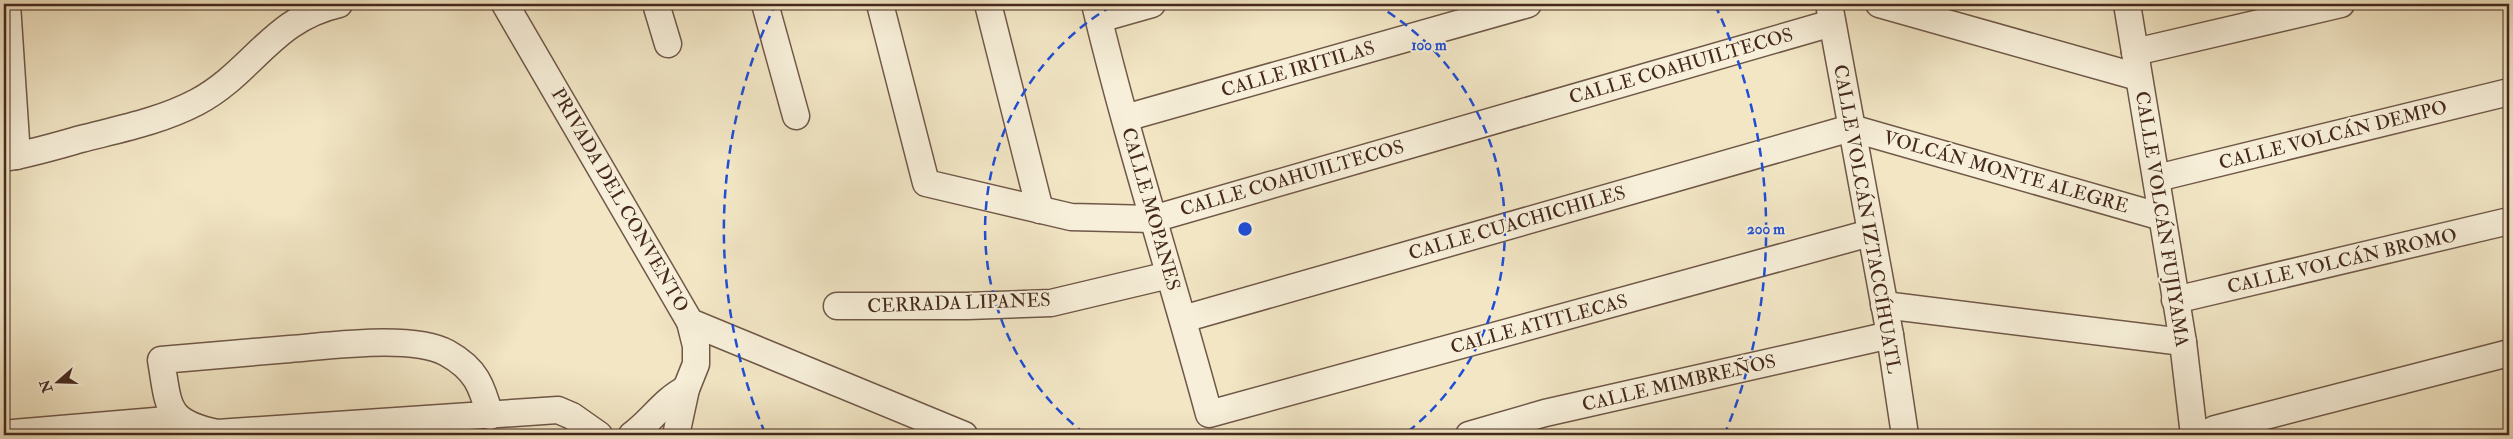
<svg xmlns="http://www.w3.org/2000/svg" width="2513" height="439" font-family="'IM FELL Double Pica',serif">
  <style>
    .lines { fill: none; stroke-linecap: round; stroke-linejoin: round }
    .minor-casing { stroke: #705848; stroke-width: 29 }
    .minor { stroke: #f7efd9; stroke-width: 26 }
    .ring { fill: none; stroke: #1d4ed8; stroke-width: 2.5; stroke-dasharray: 9 6 }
    .labels { text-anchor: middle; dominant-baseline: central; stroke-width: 4; stroke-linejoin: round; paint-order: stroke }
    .street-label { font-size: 19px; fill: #45291e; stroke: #f7efd9 }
    .centre { fill: #1d4ed8; stroke: #f7efd9; stroke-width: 2.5 }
    .ring-label { font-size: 15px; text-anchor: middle; font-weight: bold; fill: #1d4ed8; stroke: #f7efd9; stroke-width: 4; stroke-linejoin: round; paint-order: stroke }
  </style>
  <rect width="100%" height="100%" fill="#f2e6c5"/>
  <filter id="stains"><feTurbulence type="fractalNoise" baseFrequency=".004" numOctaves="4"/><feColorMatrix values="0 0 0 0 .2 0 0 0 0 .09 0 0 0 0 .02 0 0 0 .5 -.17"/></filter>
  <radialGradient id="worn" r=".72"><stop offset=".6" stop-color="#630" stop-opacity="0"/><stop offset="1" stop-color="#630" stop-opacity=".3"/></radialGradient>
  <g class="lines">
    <defs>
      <g id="minor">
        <path d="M7 4 17 156"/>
        <path d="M505 4 690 322 964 435"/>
        <path d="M656 4 668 44"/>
        <path d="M765 4 796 116"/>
        <path d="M880 4 926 183 1071 217 1153 219 1832 23"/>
        <path d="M988 4 1040 210"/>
        <path d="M1095 4C1128 142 1172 277 1209 414L1870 233"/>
        <path d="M1829 4 1890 335 1905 435"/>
        <path d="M1879 4 2138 77"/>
        <path d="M2127 4 2183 342 2194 435"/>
        <path d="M1099 19 1152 4"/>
        <path d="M2135 52 2341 4"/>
        <path d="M1125 118 1528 4"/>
        <path d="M4 158C30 154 56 146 81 139 120 129 161 121 197 102 253 72 272 19 339 4"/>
        <path d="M2157 178 2509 92"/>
        <path d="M2175 300 2509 221"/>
        <path d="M1884 305 2183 342"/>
        <path d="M837 306H967L1051 303 1169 275"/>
        <path d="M1183 319 1851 128 2162 217"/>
        <path d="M490 416C482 386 476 369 447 353 413 334 329 346 290 349 247 353 204 356 161 360 169 407 165 422 217 433L558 410 572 416 599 435"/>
        <path d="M13 433 179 419"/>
        <path d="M632 435C651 421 665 399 686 389"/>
        <path d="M676 435 686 389 696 364V346L690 322"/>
        <path d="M1469 435 1545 413 1890 335"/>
        <path d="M2204 435 2215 429 2509 353"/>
      </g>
    </defs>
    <use href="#minor" class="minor-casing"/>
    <use href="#minor" class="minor"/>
  </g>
  <g class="ring">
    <path d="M1085 434A260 260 0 0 1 1115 4M1375 4A260 260 0 0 1 1405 434"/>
    <path d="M765 433A521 521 0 0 1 775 5M1715 5A521 521 0 0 1 1725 433"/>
  </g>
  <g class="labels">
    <g class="street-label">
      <text transform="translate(1681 66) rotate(-16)">CALLE COAHUILTECOS</text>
      <text transform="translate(1298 69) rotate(-16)">CALLE IRITILAS</text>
      <text transform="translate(2333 135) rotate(-14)">CALLE VOLCÁN DEMPO</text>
      <text transform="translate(2006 172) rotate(16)">VOLCÁN MONTE ALEGRE</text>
      <text transform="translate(1292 178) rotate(-16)">CALLE COAHUILTECOS</text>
      <text transform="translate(620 200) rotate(60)">PRIVADA DEL CONVENTO</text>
      <text transform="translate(1151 209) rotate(74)">CALLE MOPANES</text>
      <text transform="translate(1867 219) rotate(80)">CALLE VOLCÁN IZTACCÍHUATL</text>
      <text transform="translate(2162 219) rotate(81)">CALLE VOLCÁN FUJIYAMA</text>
      <text transform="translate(1517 223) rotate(-16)">CALLE CUACHICHILES</text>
      <text transform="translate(2342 261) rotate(-13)">CALLE VOLCÁN BROMO</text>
      <text transform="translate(959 303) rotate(-2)">CERRADA LIPANES</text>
      <text transform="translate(1539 324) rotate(-15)">CALLE ATITLECAS</text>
      <text transform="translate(1679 383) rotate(-13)">CALLE MIMBREÑOS</text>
    </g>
  </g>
  <circle cx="1245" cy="229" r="8" class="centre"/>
  <g class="ring-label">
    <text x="1429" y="50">100 m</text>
    <text x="1766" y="234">200 m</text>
  </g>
  <rect width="2513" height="439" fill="none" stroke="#f2e6c5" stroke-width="20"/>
  <rect x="5" y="5" width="2503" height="429" fill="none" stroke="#45291e" stroke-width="2.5"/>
  <rect x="10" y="10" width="2493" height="419" fill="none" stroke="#45291e"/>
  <g transform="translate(58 382) rotate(250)" stroke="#f7efd9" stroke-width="4" paint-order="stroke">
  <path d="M0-4L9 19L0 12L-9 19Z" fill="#45291e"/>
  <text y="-8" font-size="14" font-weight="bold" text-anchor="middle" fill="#45291e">N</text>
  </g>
  <rect width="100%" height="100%" filter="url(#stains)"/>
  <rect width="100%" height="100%" fill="url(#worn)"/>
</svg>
